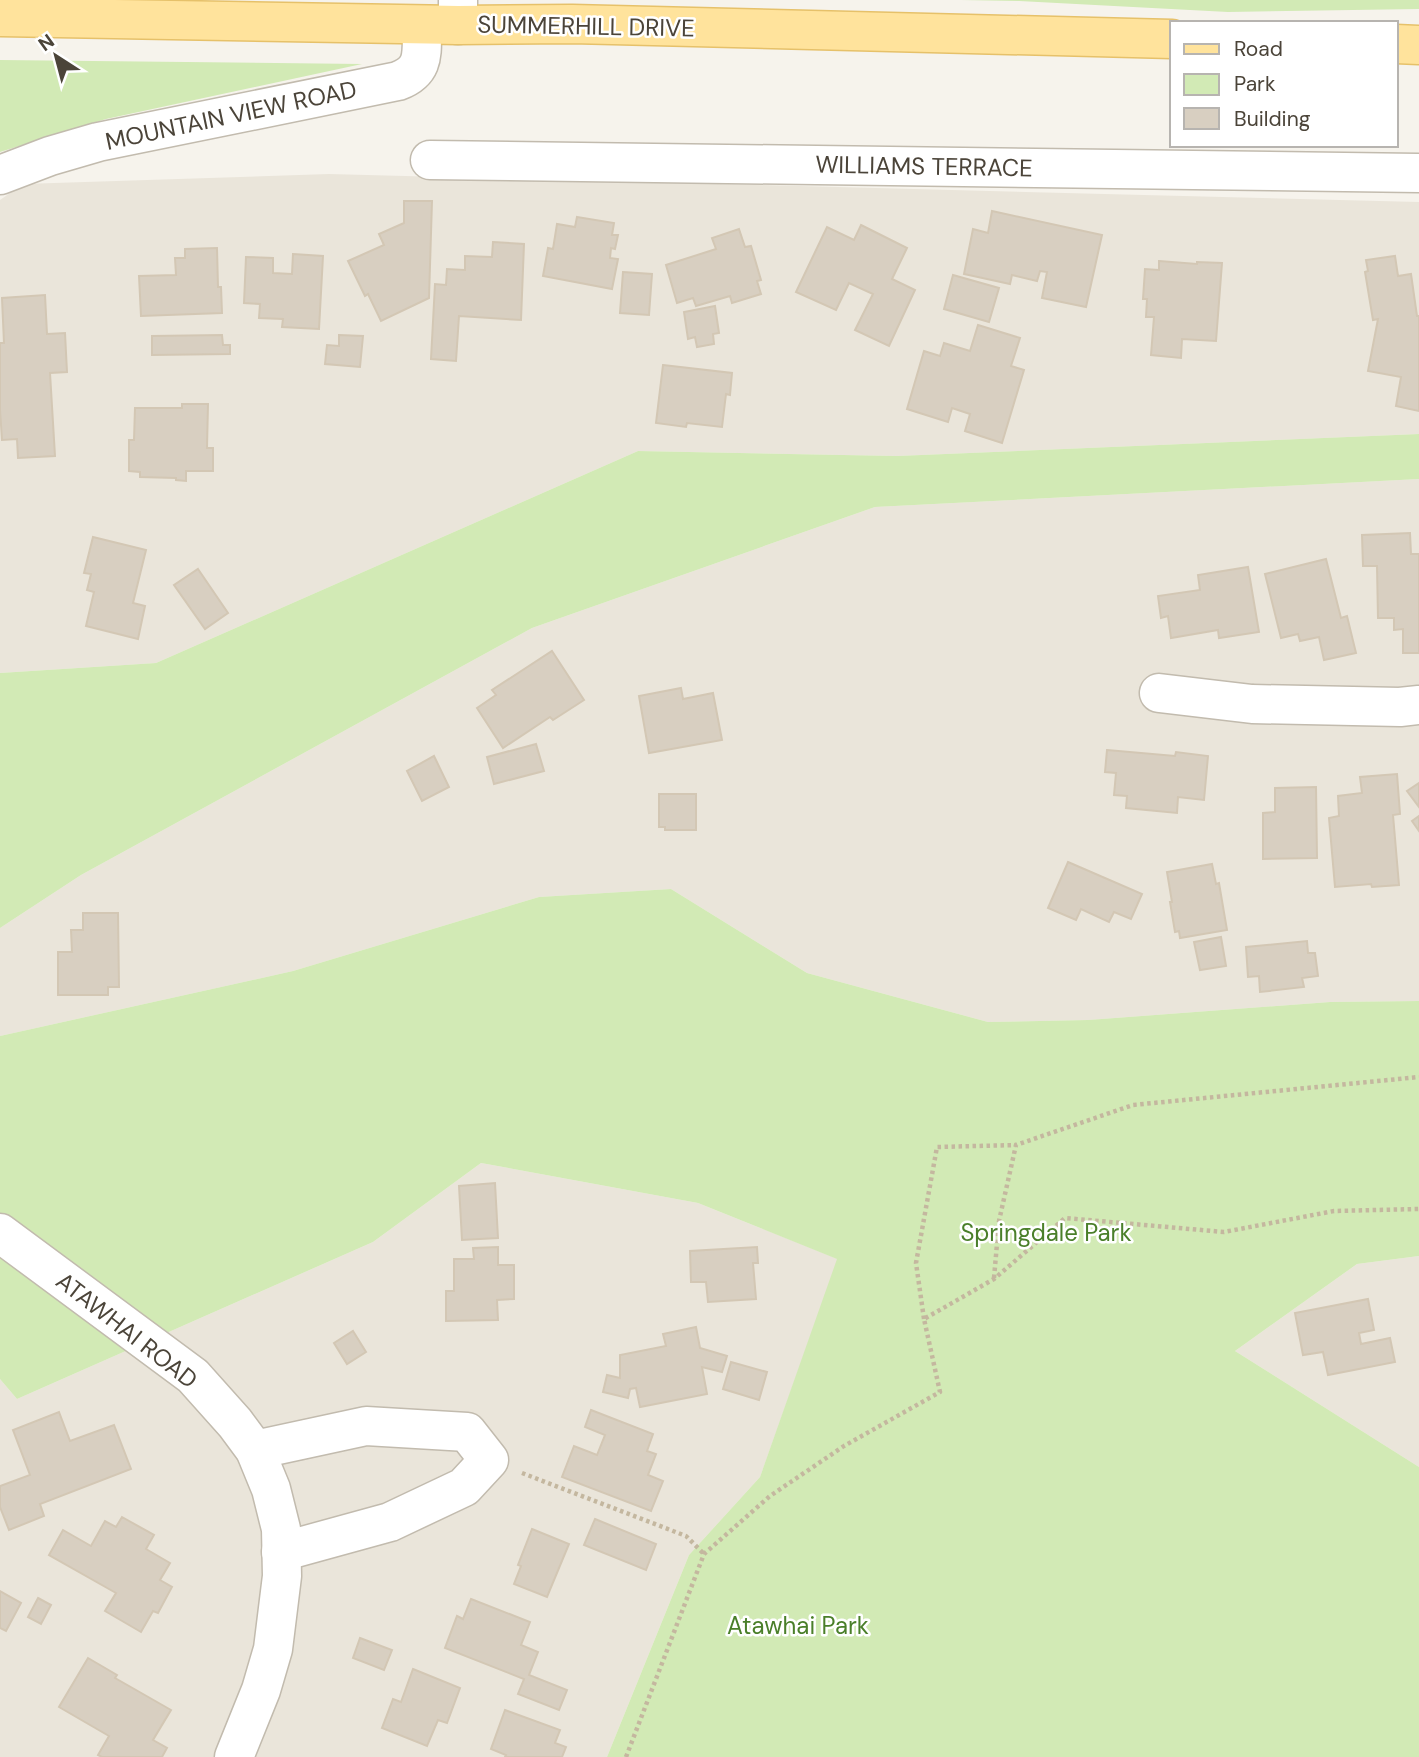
<svg xmlns="http://www.w3.org/2000/svg" width="1419" height="1757" font-family="'DM Sans',sans-serif">
  <style>
    .residential { fill: #eae5da }
    .green { fill: #d2eab5 }
    .building { fill: #d8cfc1; stroke: #d3c7b4; stroke-width: 2 }
    .lines { fill: none; stroke-linecap: round; stroke-linejoin: round }
    .minor-casing { stroke: #c2bbae; stroke-width: 41 }
    .major-casing { stroke: #e6c16a; stroke-width: 41 }
    .path { stroke: #c4b79f; stroke-width: 4.5; stroke-dasharray: 3.5 3.5; stroke-linecap: butt }
    .minor { stroke: #fff; stroke-width: 38 }
    .major { stroke: #ffe39c; stroke-width: 38 }
    .labels { text-anchor: middle; dominant-baseline: central; stroke-width: 5; stroke-linejoin: round; paint-order: stroke }
    .street-label { font-size: 24px; fill: #4b4439; stroke: #fff }
    .park-label { font-size: 24px; fill: #4a7f2a; stroke: #fff }
  </style>
  <rect width="100%" height="100%" fill="#f6f3ec"/>
  <g class="residential">
    <path d="M329 174 1419 202V434L897 456 638 451 156 663 0 673V200L23 184Z"/>
    <path d="M1419 479V1001L1330 1002 1088 1020 988 1022 807 973 671 889 539 897 293 971 0 1036V928L81 875 532 628 875 507Z"/>
    <path d="M481 1163 698 1203 838 1259 760 1477 689 1555 607 1757H0V1379L17 1399 373 1242Z"/>
    <path d="M1419 1256V1467L1235 1351 1357 1264Z"/>
  </g>
  <g class="green">
    <path d="M961 0H1419V9L1228 12 1019 1Z"/>
    <path d="M0 60 362 64 106 119 0 152Z"/>
    <path d="M1419 434V479L875 507 532 628 81 875 0 928V673L156 663 638 451 897 456Z"/>
    <path d="M671 889 807 973 988 1022 1088 1020 1330 1002 1419 1001V1256L1357 1264 1235 1351 1419 1467V1757H607L689 1555 760 1477 837 1259 698 1203 481 1163 373 1242 17 1399 0 1379V1036L293 971 539 897Z"/>
  </g>
  <g class="building">
    <path d="M404 201H432L429 298 381 321 368 294 365 296 348 261 384 245 379 234 404 223Z"/>
    <path d="M992 211 1102 235 1086 307 1042 298 1047 272 1040 271 1037 281 1012 275 1010 284 964 274 973 229 988 233Z"/>
    <path d="M577 217 614 223 612 235H618L615 249 611 248 610 258 618 259 612 289 543 276 548 248 553 249 557 224 575 227Z"/>
    <path d="M861 225 907 248 892 279 915 290 889 346 855 330 873 294 849 283 836 310 796 292 827 227 854 240Z"/>
    <path d="M739 229 745 247 751 246 761 280 757 281 761 294 732 303 730 296 696 306 693 298 677 303 666 265 716 249 712 238Z"/>
    <path d="M493 242 524 244 521 320 459 316 456 361 431 359 435 284 446 285 447 269 465 270V256L492 257Z"/>
    <path d="M217 248 218 287H221L222 313 141 316 139 276 176 275 175 258H185V249Z"/>
    <path d="M293 254 323 256 319 329 282 327 283 319 259 318 260 304 244 303 246 257 273 258V273L292 274Z"/>
    <path d="M1395 256 1398 276 1411 274 1417 316H1419V411L1396 406 1401 377 1368 371 1378 319 1373 320 1365 272 1368 271 1366 260Z"/>
    <path d="M1159 261 1197 264V262L1222 263 1216 341 1182 339 1181 358 1151 355 1154 317H1146L1147 299H1143L1145 269 1159 270Z"/>
    <path d="M623 272 652 274 649 315 620 313Z"/>
    <path d="M953 275 999 288 989 322 944 309Z"/>
    <path d="M45 295 47 334 65 333 67 372 50 373 55 456 18 458 17 439 2 440 0 410V343H4L2 298Z"/>
    <path d="M715 306 719 333 713 334 714 344 697 347 695 337 688 339 684 312Z"/>
    <path d="M978 325 1020 338 1011 366 1024 370 1002 443 965 431 970 414 952 408 948 422 907 409 924 351 940 356 944 343 970 351Z"/>
    <path d="M222 335 223 345H230V354L152 355V336Z"/>
    <path d="M339 335 363 336 360 367 325 364 327 345 339 346Z"/>
    <path d="M663 365 732 373 730 395 726 394 722 427 687 423 686 427 656 423Z"/>
    <path d="M182 404H208L207 448H213V471H186V481L176 480V478L140 477V472L129 471V440H134L135 408H182Z"/>
    <path d="M1410 533 1411 554H1419V653H1403V629L1394 630V618H1378L1377 566H1363L1362 535Z"/>
    <path d="M93 537 146 550 133 603 145 606 138 639 86 626 94 592 87 590 91 574 84 573Z"/>
    <path d="M1326 559 1341 618 1347 616 1356 653 1324 660 1319 637 1300 641 1298 634 1281 638 1265 574Z"/>
    <path d="M1248 567 1259 632 1219 638 1218 630 1171 638 1168 616 1161 618 1158 596 1200 590 1198 575Z"/>
    <path d="M198 569 228 613 205 629 174 585Z"/>
    <path d="M552 651 584 700 553 720 550 717 503 748 477 708 496 695 492 690Z"/>
    <path d="M681 688 683 699 713 693 722 740 649 753 639 696Z"/>
    <path d="M536 744 544 771 494 784 487 757Z"/>
    <path d="M1107 750 1175 756 1176 752 1208 756 1204 800 1178 797 1177 813 1126 808 1127 796 1114 795 1116 773 1105 772Z"/>
    <path d="M434 756 449 787 422 801 407 771Z"/>
    <path d="M1397 774 1400 814 1393 815 1399 885 1372 887 1371 884 1335 887 1329 818 1339 816 1338 796 1362 793 1360 777Z"/>
    <path d="M1419 783V807L1407 791Z"/>
    <path d="M1316 787 1317 858 1263 859V813L1275 812V788Z"/>
    <path d="M659 794H696V830H665V827H659Z"/>
    <path d="M1419 816V831L1412 821Z"/>
    <path d="M1068 862 1142 894 1131 919 1114 912 1109 922 1081 909 1076 920 1048 908Z"/>
    <path d="M1212 864 1216 884 1219 883 1227 930 1180 938 1179 931 1175 932 1170 902H1172L1167 872Z"/>
    <path d="M83 913H118L119 987H108V995H58V952H72L71 930H83Z"/>
    <path d="M1221 937 1226 966 1200 970 1194 942Z"/>
    <path d="M1307 941 1308 953H1315L1318 976 1302 978 1304 987 1260 992 1259 976 1248 977 1246 947Z"/>
    <path d="M495 1183 498 1238 462 1240 459 1186Z"/>
    <path d="M498 1247V1265H514V1299L497 1300 498 1320 446 1321V1291H454V1259H474L473 1248Z"/>
    <path d="M757 1247 758 1263H753L756 1299 708 1302 706 1282H691L690 1251Z"/>
    <path d="M1368 1299 1374 1330 1359 1333 1361 1344 1390 1338 1395 1362 1328 1375 1323 1352 1303 1355 1295 1313Z"/>
    <path d="M696 1327 700 1348 727 1356 722 1372 702 1367 707 1394 640 1407 636 1388 630 1389 628 1398 603 1392 607 1375 620 1378V1355L666 1346 663 1334Z"/>
    <path d="M353 1331 366 1352 347 1364 334 1343Z"/>
    <path d="M731 1362 767 1372 759 1400 723 1389Z"/>
    <path d="M591 1410 653 1434 647 1451 656 1454 648 1475 663 1481 651 1511 562 1477 574 1446 597 1455 605 1435 585 1427Z"/>
    <path d="M59 1412 70 1441 114 1425 131 1469 40 1504 44 1516 9 1530 0 1507V1486L30 1475 13 1430Z"/>
    <path d="M122 1517 154 1535 146 1549 170 1563 160 1580 172 1587 158 1613 153 1611 141 1632 105 1611 116 1593 49 1555 63 1530 91 1546 105 1521 116 1527Z"/>
    <path d="M595 1519 656 1544 646 1570 584 1545Z"/>
    <path d="M532 1529 569 1544 547 1597 514 1584 521 1566 518 1565Z"/>
    <path d="M0 1591 21 1603 6 1631 0 1628Z"/>
    <path d="M38 1598 51 1605 41 1624 28 1617Z"/>
    <path d="M471 1599 530 1622 521 1645 538 1652 529 1675 567 1690 559 1710 518 1694 524 1679 445 1648 457 1616 463 1619Z"/>
    <path d="M360 1638 392 1650 384 1670 353 1658Z"/>
    <path d="M88 1658 117 1675 115 1678 171 1710 153 1740 167 1748 162 1757H102L98 1755 109 1736 59 1707Z"/>
    <path d="M413 1669 460 1688 447 1723 438 1720 427 1746 382 1728 393 1699 401 1702Z"/>
    <path d="M505 1710 560 1730 555 1743 566 1747 562 1757H505L506 1755 491 1749Z"/>
  </g>
  <g class="lines">
    <defs>
      <g id="minor">
        <path d="M458 0V25"/>
        <path d="M430 160 1419 173"/>
        <path d="M0 175 50 156 98 142 398 81C427 70 421 51 422 25"/>
        <path d="M1159 693 1252 704 1400 707 1419 705"/>
        <path d="M0 1233 193 1376 235 1423 255 1450 271 1489 281 1529 282 1576 273 1649 261 1690 234 1757"/>
        <path d="M255 1450 366 1426 467 1432 489 1460 464 1487 390 1522 281 1552"/>
      </g>
      <g id="major">
        <path d="M0 17 458 25 572 24 1172 39"/>
        <path d="M1396 44 1419 45"/>
      </g>
    </defs>
    <use href="#minor" class="minor-casing"/>
    <use href="#major" class="major-casing"/>
    <g class="path">
      <path d="M994 1278 999 1221 1016 1145 1133 1105 1419 1077"/>
      <path d="M924 1319 916 1263 937 1147 1016 1145"/>
      <path d="M522 1473 686 1536 704 1554"/>
      <path d="M626 1757 704 1554 770 1496 844 1446 940 1392 924 1319 994 1279 1065 1218 1224 1232 1334 1211 1419 1209"/>
    </g>
    <use href="#minor" class="minor"/>
    <use href="#major" class="major"/>
  </g>
  <g class="labels">
    <g class="street-label">
      <text transform="translate(586 26) rotate(1)">SUMMERHILL DRIVE</text>
      <text transform="translate(231 115) rotate(-12)">MOUNTAIN VIEW ROAD</text>
      <text transform="translate(924 166) rotate(1)">WILLIAMS TERRACE</text>
      <text transform="translate(127 1330) rotate(38)">ATAWHAI ROAD</text>
    </g>
    <g class="park-label">
      <text x="1046" y="1232">Springdale Park</text>
      <text x="798" y="1625">Atawhai Park</text>
    </g>
  </g>
  <rect x="1170" y="21" width="228" height="126" fill="#ffffff" stroke="#b7b4b0" stroke-width="2"/>
  <rect x="1184" y="44" width="35" height="10" fill="#ffe39c" stroke="#b7b4b0" stroke-width="2"/>
  <text x="1234" y="56" font-size="21" fill="#4b4439">Road</text>
  <rect x="1184" y="74" width="35" height="21" fill="#d2eab5" stroke="#b7b4b0" stroke-width="2"/>
  <text x="1234" y="91" font-size="21" fill="#4b4439">Park</text>
  <rect x="1184" y="108" width="35" height="21" fill="#d8cfc1" stroke="#b7b4b0" stroke-width="2"/>
  <text x="1234" y="126" font-size="21" fill="#4b4439">Building</text>
  <g transform="translate(56 56) rotate(324)" stroke="#ffffff" stroke-width="5" paint-order="stroke">
  <path d="M0-5L12 26L0 18L-12 26Z" fill="#4b4439"/>
  <text y="-10" font-size="19" font-weight="bold" text-anchor="middle" fill="#4b4439">N</text>
  </g>
</svg>
